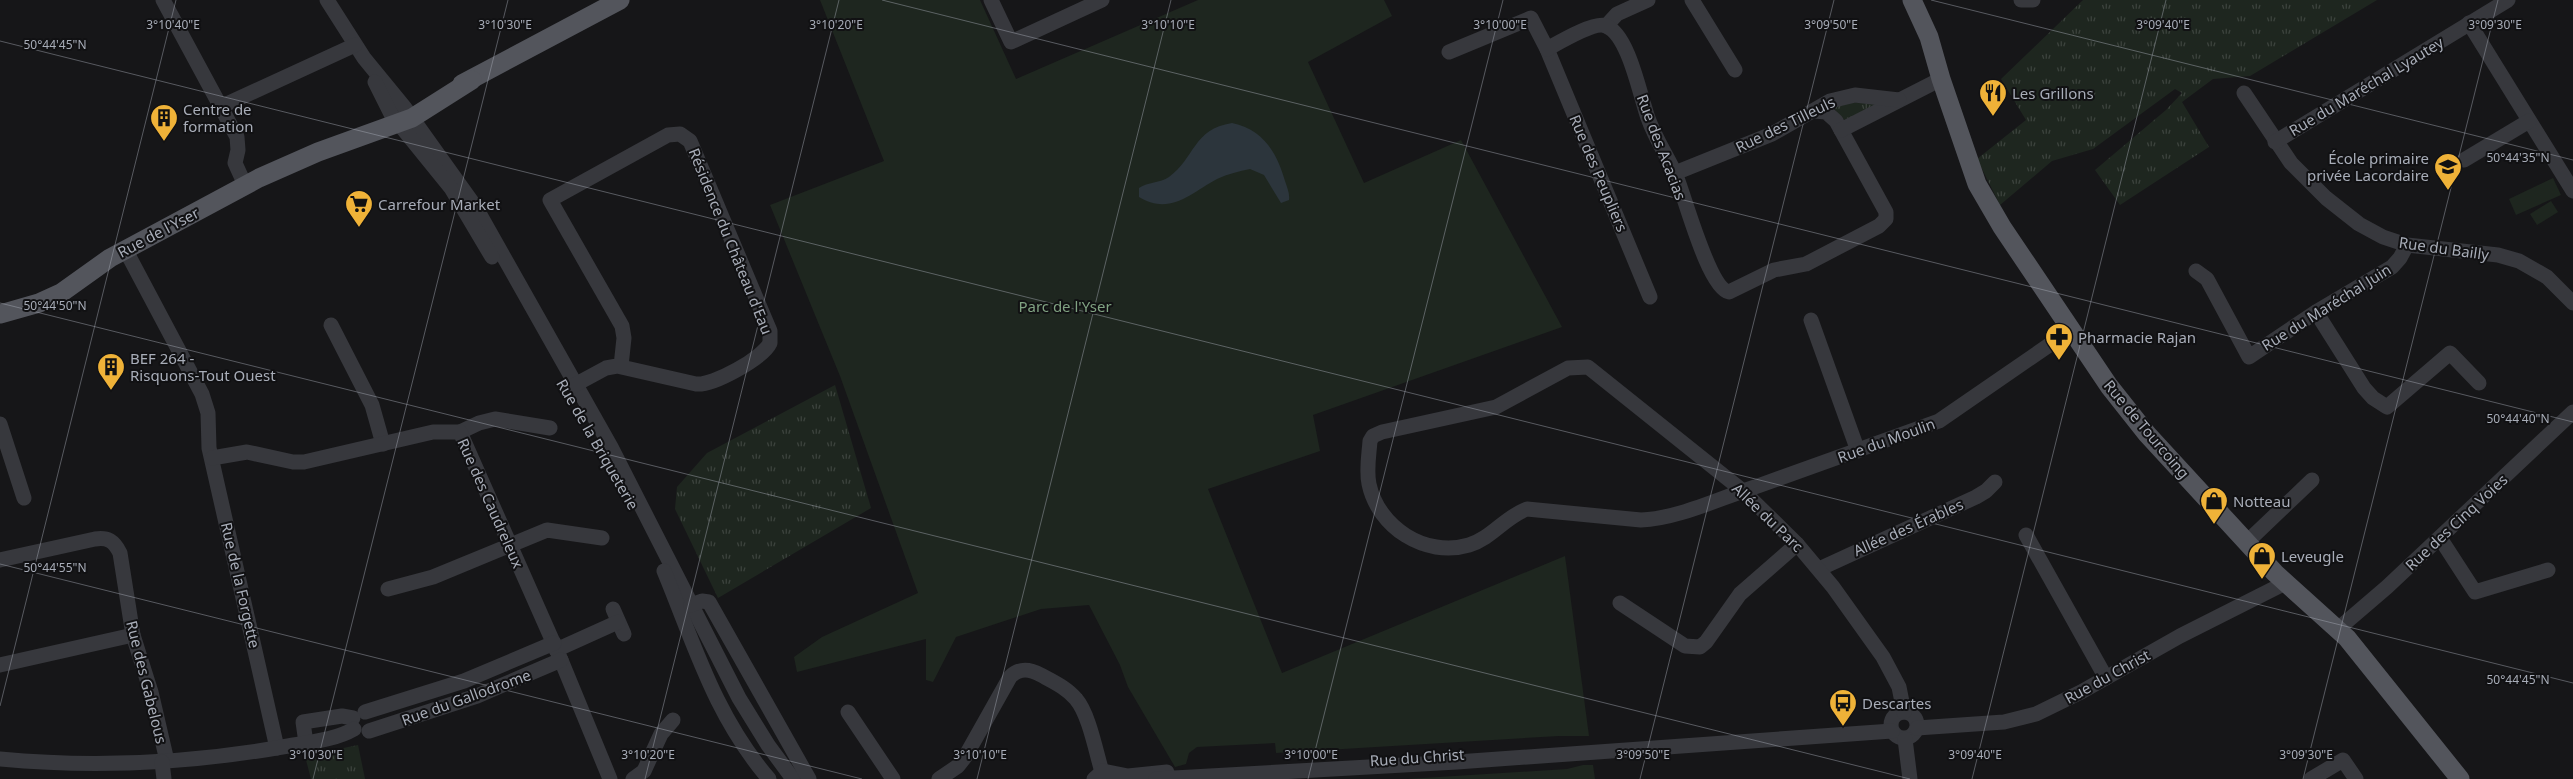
<svg xmlns="http://www.w3.org/2000/svg" width="2573" height="779" font-family="'Noto Sans',sans-serif">
  <style>
    .grass { fill: url(#grass-tufts) }
    .park { fill: #1e261f }
    .water { fill: #2c353c }
    .lines { fill: none; stroke-linecap: round; stroke-linejoin: round }
    .minor { stroke: #37383d; stroke-width: 15 }
    .major { stroke: #53555c; stroke-width: 19 }
    .ticks { fill: none; stroke: #a8adb8; stroke-width: 1; stroke-opacity: 0.45 }
    .labels { text-anchor: middle; dominant-baseline: central; stroke-width: 4; stroke-linejoin: round; paint-order: stroke }
    .street-label { font-size: 15px; fill: #a8adb8; stroke: #111113 }
    .poi-label { font-size: 15px; fill: #a8adb8; stroke: #111113; text-anchor: start }
    .park-label { font-size: 15px; fill: #80a282; stroke: #111113 }
    .ticks-label { font-size: 12px; text-anchor: middle; fill: #a8adb8; stroke: #111113; stroke-width: 4; stroke-linejoin: round; paint-order: stroke }
  </style>
  <defs>
    <pattern id="grass-tufts" width="24" height="20" patternUnits="userSpaceOnUse" patternTransform="scale(1.25)"><rect width="24" height="20" fill="#1e261f"/><path d="M3 7l-1-3M5 7V3M7 7l1-3M15 17l-1-3M17 17v-4M19 17l1-3" fill="none" stroke="#3c433d"/></pattern>
  </defs>
  <rect width="100%" height="100%" fill="#161618"/>
  <g class="grass">
    <path d="M2083 0H2377L2250 76 2213 79 2182 102 2209 147 2120 205 2095 170 2166 110 2182 93 2175 89 2093 149 2052 161 2000 205 1977 159 2026 120 2001 79Z"/>
    <path d="M1874 101 1876 106 1845 120 1840 117 1834 108 1836 104Z"/>
    <path d="M835 385 871 508 718 598 675 509 677 487 707 453Z"/>
    <path d="M358 745 365 779H311L305 756Z"/>
  </g>
  <g class="park">
    <path d="M820 0H980L1016 79 1198 0H1384L1392 16 1308 62 1364 183 1461 140 1562 327 1313 415 1320 451 1208 489 1282 673 1565 556 1589 736H1559L1276 753 1275 743 1197 747 1189 753 1186 764 1175 767 1128 687 1120 665 1089 605 1041 609 956 637 933 682 926 680V639L797 672 794 657 822 637 918 593 840 376 770 205 884 161Z"/>
    <path d="M2553 178 2561 195 2516 215 2509 199Z"/>
    <path d="M2551 201 2558 212 2537 225 2530 214Z"/>
    <path d="M1583 765H1593L1595 779H1407L1567 769Z"/>
  </g>
  <path class="water" d="M1232 123C1263 129 1277 153 1285 181 1287 187 1290 194 1289 200L1281 203 1264 175 1250 169C1239 171 1228 174 1217 179 1191 193 1170 216 1139 197V188C1148 182 1160 183 1169 177 1195 158 1193 129 1232 123Z"/>
  <g class="lines">
    <g class="minor">
      <path d="M163 0 237 137 238 150 235 163 245 185"/>
      <path d="M327 0 364 58 405 108 475 206 611 447 739 698 768 745 793 779"/>
      <path d="M991 0 1011 42 1102 0"/>
      <path d="M1692 0 1735 70"/>
      <path d="M2021 0H2033"/>
      <path d="M2469 23 2573 191"/>
      <path d="M1606 26 1617 14 1648 0"/>
      <path d="M1547 49 1650 297"/>
      <path d="M1449 52 1531 18 1547 49C1558 43 1595 21 1606 26 1629 35 1640 96 1648 118 1655 138 1666 154 1675 173 1684 193 1708 288 1729 292L1774 270 1806 264 1879 226 1886 219V212L1836 121 1826 112 1814 111"/>
      <path d="M375 82 391 114 451 188 492 257"/>
      <path d="M2244 93 2291 163 2326 198 2359 224 2383 237 2407 245 2498 255 2519 261 2547 277 2573 303"/>
      <path d="M220 107 355 45"/>
      <path d="M1841 130 1941 79"/>
      <path d="M2275 142 2508 0"/>
      <path d="M2464 160 2529 121"/>
      <path d="M1675 173 1772 134 1830 101 1855 95 1899 100"/>
      <path d="M125 249 202 394 208 413 209 448 277 748"/>
      <path d="M2196 271 2207 279 2249 357 2316 312 2392 267 2400 258 2407 245"/>
      <path d="M2316 312 2364 388 2373 398 2387 407 2450 353 2479 383"/>
      <path d="M1811 320 1858 451"/>
      <path d="M331 325 372 405 383 444"/>
      <path d="M569 388 606 368 617 366 696 384C713 386 763 358 770 343V331L690 141 680 134 668 135 550 200 622 326 624 338 621 366"/>
      <path d="M0 424 24 498"/>
      <path d="M460 432 479 423 495 419 550 428"/>
      <path d="M212 458 247 452 293 462H304L433 432H460L561 660 610 779"/>
      <path d="M2026 535 2106 678"/>
      <path d="M2440 538 2475 592 2548 570"/>
      <path d="M2247 542 2312 480"/>
      <path d="M0 560 95 539C108 537 114 541 120 553L133 635 151 692 167 761"/>
      <path d="M1819 569 1976 497 1986 491 1995 482"/>
      <path d="M664 571C695 646 715 716 769 779"/>
      <path d="M388 589 433 577 547 530 602 538"/>
      <path d="M1620 603 1685 646 1700 647 1706 642 1740 594 1797 544"/>
      <path d="M691 605 702 601 709 602 809 779"/>
      <path d="M613 609 624 634"/>
      <path d="M2338 629 2387 587 2573 412"/>
      <path d="M556 650 618 622"/>
      <path d="M0 665 133 635"/>
      <circle cx="1904" cy="725" r="13"/>
      <path d="M365 712 464 681 554 643"/>
      <path d="M848 712 893 779"/>
      <path d="M1904 712 1899 687 1883 657 1833 587 1797 544 1743 491 1588 367 1568 368 1496 407 1382 432 1373 436 1370 441C1369 455 1366 470 1369 484 1378 527 1425 558 1469 545 1492 538 1505 517 1527 509L1641 520C1677 519 1720 498 1755 487L1939 421 2071 330"/>
      <path d="M1917 728 2004 722 2036 714 2081 692 2180 636 2285 583"/>
      <path d="M369 731 477 696 561 660"/>
      <path d="M1905 739 1910 779"/>
      <path d="M306 743 303 722 342 716 353 718"/>
      <path d="M0 759C96 768 193 763 288 746 310 742 335 740 354 729"/>
      <path d="M162 762 164 779"/>
      <path d="M633 779 644 771 661 734 673 720"/>
      <path d="M939 779 958 766 965 757 1010 677C1020 667 1030 669 1041 675 1054 682 1067 688 1076 699 1089 714 1096 752 1102 772"/>
      <path d="M1094 779 1103 771 1128 776 1167 772"/>
      <path d="M1156 779 1457 762 1892 731"/>
      <path d="M2311 779 2343 760 2356 779"/>
    </g>
    <g class="major">
      <path d="M1912 0 1929 37 1941 79 1977 184 2002 227 2109 386 2147 434 2275 573 2347 638 2460 779"/>
      <path d="M462 84 620 0"/>
      <path d="M0 314 39 303 61 293 110 258 259 178 318 152 412 118 472 80"/>
    </g>
  </g>
  <path class="ticks" d="M882 0 2573 422M1931 0 2573 160M0 41 2573 683M0 303 1910 779M0 564 862 779M0 706 176 0M313 779 508 0M645 779 839 0M977 779 1171 0M1308 779 1503 0M1640 779 1834 0M1972 779 2166 0M2303 779 2498 0"/>
  <defs>
    <symbol id="restaurant-pin" viewBox="-11 -11 22 30"><path d="M0 17L-7.5 6A9.5 9.5 0 1 1 7.5 6Z" fill="#efb238" stroke="#111113"/><path d="M-5-6h1v4h1v-4h1v4h1v-4h1v5L-1.5 .5V6h-2V.5L-5-1ZM5-6V6H3V1.5H1.5Q1.5-4 5-6Z" fill="#111"/></symbol>
    <symbol id="building-pin" viewBox="-11 -11 22 30"><path d="M0 17L-7.5 6A9.5 9.5 0 1 1 7.5 6Z" fill="#efb238" stroke="#111113"/><path d="M-4-6H4V6H1V3H-1V6H-4ZM-2.5-4.3h1.7v1.8h-1.7ZM.8-4.3h1.7v1.8H.8ZM-2.5-1h1.7V.8h-1.7ZM.8-1h1.7V.8H.8Z" fill="#111"/></symbol>
    <symbol id="school-pin" viewBox="-11 -11 22 30"><path d="M0 17L-7.5 6A9.5 9.5 0 1 1 7.5 6Z" fill="#efb238" stroke="#111113"/><path d="M0-5L7-2L0 1L-7-2ZM-4 1L0 2.5L4 1V4Q0 6-4 4Z" fill="#111"/></symbol>
    <symbol id="supermarket-pin" viewBox="-11 -11 22 30"><path d="M0 17L-7.5 6A9.5 9.5 0 1 1 7.5 6Z" fill="#efb238" stroke="#111113"/><path d="M-6-5.5h2.5l.6 2H6L4.5 2H-2.5L-4.4-4H-6ZM-1.5 3.2a1.3 1.3 0 1 0 .1 0ZM3 3.2a1.3 1.3 0 1 0 .1 0Z" fill="#111"/></symbol>
    <symbol id="pharmacy-pin" viewBox="-11 -11 22 30"><path d="M0 17L-7.5 6A9.5 9.5 0 1 1 7.5 6Z" fill="#efb238" stroke="#111113"/><path d="M-2-6h4v4h4v4h-4v4h-4v-4h-4v-4h4Z" fill="#111"/></symbol>
    <symbol id="shop-pin" viewBox="-11 -11 22 30"><path d="M0 17L-7.5 6A9.5 9.5 0 1 1 7.5 6Z" fill="#efb238" stroke="#111113"/><path d="M-5-2.5h2.3a2.7 3.5 0 0 1 5.4 0H5L5.5 6h-11ZM-1.5-2.5h3a1.5 2.3 0 0 0-3 0Z" fill="#111"/></symbol>
    <symbol id="bus-pin" viewBox="-11 -11 22 30"><path d="M0 17L-7.5 6A9.5 9.5 0 1 1 7.5 6Z" fill="#efb238" stroke="#111113"/><path d="M-5-6H5V4H4V6H2V4H-2V6H-4V4H-5ZM-3.5-4V0h7V-4ZM-3.5 1.2v1.5H-2V1.2ZM2 1.2v1.5H3.5V1.2Z" fill="#111"/></symbol>
  </defs>
  <g fill-rule="evenodd">
    <use href="#restaurant-pin" x="1977" y="77" width="32" height="43"/>
    <use href="#building-pin" x="148" y="102" width="32" height="43"/>
    <use href="#school-pin" x="2432" y="151" width="32" height="43"/>
    <use href="#supermarket-pin" x="343" y="188" width="32" height="43"/>
    <use href="#pharmacy-pin" x="2043" y="321" width="32" height="43"/>
    <use href="#building-pin" x="95" y="351" width="32" height="43"/>
    <use href="#shop-pin" x="2198" y="485" width="32" height="43"/>
    <use href="#shop-pin" x="2246" y="540" width="32" height="43"/>
    <use href="#bus-pin" x="1827" y="687" width="32" height="43"/>
  </g>
  <g class="labels">
    <g class="street-label">
      <text transform="translate(2366 86) rotate(-31)">Rue du Maréchal Lyautey</text>
      <text transform="translate(1785 124) rotate(-26)">Rue des Tilleuls</text>
      <text transform="translate(1662 147) rotate(69)">Rue des Acacias</text>
      <text transform="translate(1599 173) rotate(67)">Rue des Peupliers</text>
      <text transform="translate(158 232) rotate(-28)">Rue de l'Yser</text>
      <text transform="translate(731 241) rotate(68)">Résidence du Château d'Eau</text>
      <text transform="translate(2444 248) rotate(8)">Rue du Bailly</text>
      <text transform="translate(2326 307) rotate(-32)">Rue du Maréchal Juin</text>
      <text transform="translate(2147 429) rotate(50)">Rue de Tourcoing</text>
      <text transform="translate(1886 440) rotate(-20)">Rue du Moulin</text>
      <text transform="translate(598 444) rotate(60)">Rue de la Briqueterie</text>
      <text transform="translate(491 503) rotate(66)">Rue des Caudreleux</text>
      <text transform="translate(1768 517) rotate(44)">Allée du Parc</text>
      <text transform="translate(2456 522) rotate(-43)">Rue des Cinq Voies</text>
      <text transform="translate(1908 527) rotate(-24)">Allée des Érables</text>
      <text transform="translate(241 585) rotate(77)">Rue de la Forgette</text>
      <text transform="translate(2107 676) rotate(-29)">Rue du Christ</text>
      <text transform="translate(147 682) rotate(76)">Rue des Gabelous</text>
      <text transform="translate(466 697) rotate(-20)">Rue du Gallodrome</text>
      <text transform="translate(1417 757) rotate(-4)">Rue du Christ</text>
    </g>
    <g class="poi-label">
      <text x="2012" y="93">Les Grillons</text>
      <text x="183" y="109">Centre de<tspan x="183" dy="17">formation</tspan></text>
      <text x="2429" y="158" text-anchor="end">École primaire<tspan x="2429" dy="17">privée Lacordaire</tspan></text>
      <text x="378" y="204">Carrefour Market</text>
      <text x="2078" y="337">Pharmacie Rajan</text>
      <text x="130" y="358">BEF 264 -<tspan x="130" dy="17">Risquons-Tout Ouest</tspan></text>
      <text x="2233" y="501">Notteau</text>
      <text x="2281" y="556">Leveugle</text>
      <text x="1862" y="703">Descartes</text>
    </g>
    <g class="park-label">
      <text x="1065" y="306">Parc de l'Yser</text>
    </g>
  </g>
  <g class="ticks-label">
    <text x="173" y="29">3°10'40"E</text>
    <text x="505" y="29">3°10'30"E</text>
    <text x="836" y="29">3°10'20"E</text>
    <text x="1168" y="29">3°10'10"E</text>
    <text x="1500" y="29">3°10'00"E</text>
    <text x="1831" y="29">3°09'50"E</text>
    <text x="2163" y="29">3°09'40"E</text>
    <text x="2495" y="29">3°09'30"E</text>
    <text x="55" y="49">50°44'45"N</text>
    <text x="2518" y="162">50°44'35"N</text>
    <text x="55" y="310">50°44'50"N</text>
    <text x="2518" y="423">50°44'40"N</text>
    <text x="55" y="572">50°44'55"N</text>
    <text x="2518" y="684">50°44'45"N</text>
    <text x="316" y="759">3°10'30"E</text>
    <text x="648" y="759">3°10'20"E</text>
    <text x="980" y="759">3°10'10"E</text>
    <text x="1311" y="759">3°10'00"E</text>
    <text x="1643" y="759">3°09'50"E</text>
    <text x="1975" y="759">3°09'40"E</text>
    <text x="2306" y="759">3°09'30"E</text>
  </g>
</svg>
